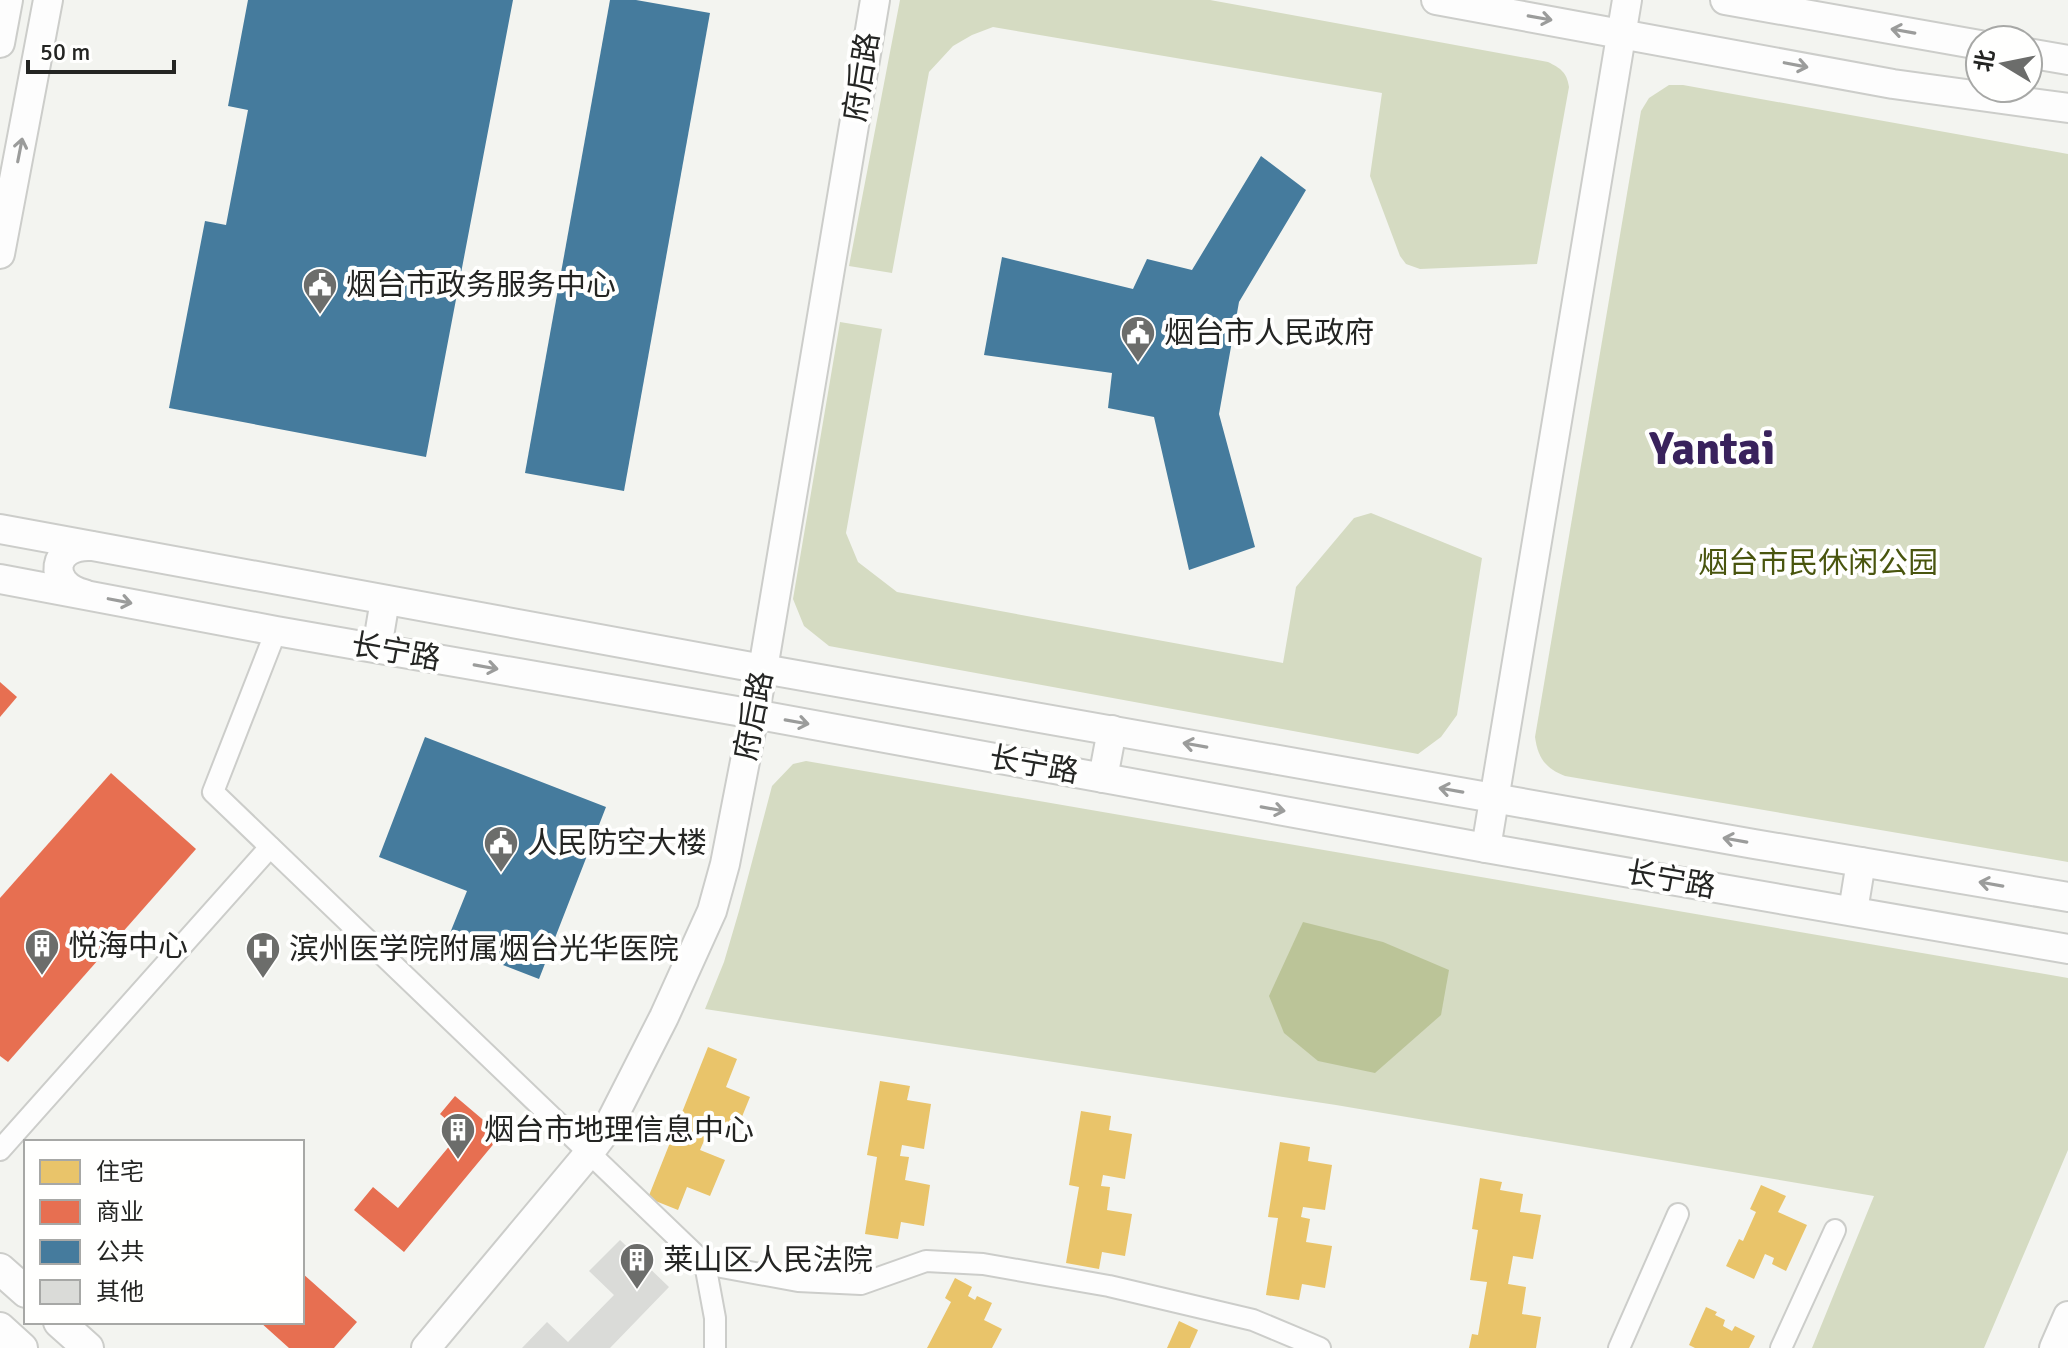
<svg xmlns="http://www.w3.org/2000/svg" width="2068" height="1348" font-family="Signika,'Noto Sans SC',sans-serif">
  <style>
    .green { fill: #d5dbc2 }
    .water { fill: #bbc498 }
    .homes { fill: #e9c46a }
    .shops { fill: #e76f51 }
    .public { fill: #457b9d }
    .building { fill: #dadbd8 }
    .lines { fill: none; stroke-linecap: round; stroke-linejoin: round }
    .street-casing { stroke: #cccdca; stroke-width: 24 }
    .secondary-casing { stroke: #cccdca; stroke-width: 32 }
    .primary-casing { stroke: #cccdca; stroke-width: 34 }
    .street { stroke: #fdfdfd; stroke-width: 20 }
    .secondary { stroke: #fdfdfd; stroke-width: 28 }
    .primary { stroke: #fdfdfd; stroke-width: 30 }
    .oneway { stroke: #9b9c9b }
    .labels { text-anchor: middle; dominant-baseline: central; stroke-width: 8; stroke-linejoin: round; paint-order: stroke }
    .street-label { font-size: 30px; fill: #242523; stroke: #fffffe }
    .poi-label { font-size: 30px; fill: #242523; stroke: #fffffe; text-anchor: start }
    .park-label { font-size: 30px; fill: #49550e; stroke: #fffffe }
    .town-label { font-size: 46px; font-weight: bold; fill: #39225c; stroke: #fffffe }
  </style>
  <rect width="100%" height="100%" fill="#f3f4f0"/>
  <g class="green">
    <path d="M900 0H1210L1548 62C1560 68 1567 72 1569 87L1537 264 1420 269 1406 264 1400 256 1370 176 1382 93 993 27 972 35 953 46 929 72 892 273 849 266Z"/>
    <path d="M1669 85H1683L2068 154V862L1565 776C1545 768 1538 758 1535 737L1641 111 1649 98Z"/>
    <path d="M840 322 882 329 846 533 858 562 897 592 1283 663 1296 587 1354 518 1371 513 1482 558 1457 715 1441 737 1418 754 829 646 804 626 793 599Z"/>
    <path d="M806 761 2068 978V1150L1984 1348H1812L1874 1196 1336 1105 705 1009 724 962 739 911 772 786 793 764Z"/>
  </g>
  <path class="water" d="M1303 922 1383 942 1449 970 1441 1015 1375 1073 1318 1061 1284 1033 1269 996Z"/>
  <g class="homes">
    <path d="M708 1047 737 1059 726 1087 750 1097 737 1129 713 1120 700 1150 725 1160 710 1196 687 1187 678 1210 648 1198Z"/>
    <path d="M880 1081 910 1086 907 1100 931 1104 924 1149 902 1145 900 1156 909 1157 905 1180 930 1185 924 1226 901 1222 898 1239 865 1234 877 1157 867 1155Z"/>
    <path d="M1081 1111 1111 1116 1109 1130 1132 1134 1125 1179 1103 1175 1101 1186 1110 1187 1107 1210 1132 1214 1125 1256 1102 1252 1099 1269 1066 1263 1079 1187 1069 1185Z"/>
    <path d="M1280 1142 1310 1147 1308 1161 1332 1165 1325 1210 1303 1207 1301 1217 1310 1219 1306 1242 1332 1246 1325 1288 1302 1284 1299 1300 1266 1295 1278 1218 1268 1217Z"/>
    <path d="M1480 1178 1502 1182 1500 1190 1523 1194 1520 1212 1541 1215 1533 1259 1513 1256 1508 1284 1526 1287 1522 1314 1541 1317 1536 1348H1469L1472 1334 1478 1335 1487 1282 1470 1280 1478 1230 1472 1229Z"/>
    <path d="M1761 1185 1786 1196 1778 1212 1807 1225 1786 1271 1772 1264 1774 1258 1765 1254 1754 1279 1726 1266 1739 1239 1743 1241 1756 1212 1750 1209Z"/>
    <path d="M955 1278 972 1287 968 1296 975 1300 977 1296 992 1303 984 1320 1002 1329 992 1348H927L951 1302 945 1298Z"/>
    <path d="M1706 1307 1717 1312 1715 1315 1725 1320 1723 1326 1732 1331 1735 1326 1755 1336 1749 1348H1695L1689 1345Z"/>
    <path d="M1179 1321 1198 1330 1190 1348H1167Z"/>
  </g>
  <g class="shops">
    <path d="M0 682 17 697 0 717Z"/>
    <path d="M111 773 196 849 8 1062 0 1056V898Z"/>
    <path d="M455 1096 501 1135 404 1252 354 1210 373 1187 398 1208 461 1132 440 1114Z"/>
    <path d="M302 1273 357 1322 334 1348H289L260 1322H302Z"/>
  </g>
  <g class="public">
    <path d="M248 0H513L426 457 169 408 205 221 226 225 248 110 228 106Z"/>
    <path d="M610 0H636L710 13 624 491 525 473Z"/>
    <path d="M1261 156 1306 190 1239 302 1219 414 1255 547 1189 570 1154 417 1108 408 1112 373 984 355 1002 257 1133 289 1147 259 1192 270Z"/>
    <path d="M425 737 606 807 539 979 446 943 467 891 379 857Z"/>
  </g>
  <path class="building" d="M620 1240 669 1287 610 1348H522L547 1322 568 1342 614 1295 589 1271Z"/>
  <g class="lines">
    <defs>
      <g id="street">
        <path d="M276 631 213 792 705 1264 715 1318V1348"/>
        <path d="M0 1150 270 847"/>
        <path d="M705 1264 798 1281 861 1284 926 1261 983 1264 1109 1286 1253 1320 1320 1348"/>
        <path d="M1619 1348 1678 1214"/>
        <path d="M1781 1348 1835 1230"/>
      </g>
      <g id="secondary">
        <path d="M1436 0 1893 84 2068 108"/>
        <path d="M1725 0 1980 45"/>
        <path d="M0 43 8 0"/>
        <path d="M2028 53 2068 60"/>
        <path d="M0 254 48 0"/>
        <path d="M0 529 763 669 1754 844 2068 897"/>
        <path d="M0 579 276 631 754 714 1486 848 2068 949"/>
        <path d="M84 594C46 584 52 544 91 546"/>
        <path d="M377 648 385 600"/>
        <path d="M1103 778 1112 730"/>
        <path d="M1486 848 1627 0"/>
        <path d="M1853 911 1861 862"/>
        <path d="M426 1348 589 1153 607 1129 664 1017 712 911 725 864 763 669 875 0"/>
        <path d="M2054 1348 2068 1316"/>
      </g>
      <g id="primary">
        <path d="M0 1269 26 1292"/>
        <path d="M59 1322 88 1348"/>
        <path d="M0 1328 22 1348"/>
      </g>
    </defs>
    <use href="#street" class="street-casing"/>
    <use href="#secondary" class="secondary-casing"/>
    <use href="#primary" class="primary-casing"/>
    <use href="#street" class="street"/>
    <use href="#secondary" class="secondary"/>
    <use href="#primary" class="primary"/>
  </g>
  <defs><path id="oneway-shaft" d="M-6 0H5M1.5-3L5.5 0L1.5 3" fill="none" stroke-width="1.6" stroke-linecap="round" stroke-linejoin="round" transform="scale(2)"/></defs>
  <g class="oneway">
    <use href="#oneway-shaft" transform="translate(1540 18) rotate(10)"/>
    <use href="#oneway-shaft" transform="translate(1903 31) rotate(-170)"/>
    <use href="#oneway-shaft" transform="translate(1796 65) rotate(11)"/>
    <use href="#oneway-shaft" transform="translate(20 150) rotate(-79)"/>
    <use href="#oneway-shaft" transform="translate(120 601) rotate(11)"/>
    <use href="#oneway-shaft" transform="translate(486 667) rotate(10)"/>
    <use href="#oneway-shaft" transform="translate(797 722) rotate(10)"/>
    <use href="#oneway-shaft" transform="translate(1195 745) rotate(-170)"/>
    <use href="#oneway-shaft" transform="translate(1451 790) rotate(-170)"/>
    <use href="#oneway-shaft" transform="translate(1273 809) rotate(10)"/>
    <use href="#oneway-shaft" transform="translate(1735 840) rotate(-170)"/>
    <use href="#oneway-shaft" transform="translate(1991 884) rotate(-170)"/>
  </g>
  <defs>
    <symbol id="civic-pin" viewBox="-11 -11 22 30"><path d="M0 17L-7.5 6A9.5 9.5 0 1 1 7.5 6Z" fill="#6c6d6b" stroke="#fffffe"/><path d="M-.6-6.5H3V-4.5H.6V-3L4-1V1h2V6H-6V1h2V-1L-.6-3ZM-1.2 2.5V6h2.4V2.5Z" fill="#fff"/></symbol>
    <symbol id="building-pin" viewBox="-11 -11 22 30"><path d="M0 17L-7.5 6A9.5 9.5 0 1 1 7.5 6Z" fill="#6c6d6b" stroke="#fffffe"/><path d="M-4-6H4V6H1V3H-1V6H-4ZM-2.5-4.3h1.7v1.8h-1.7ZM.8-4.3h1.7v1.8H.8ZM-2.5-1h1.7V.8h-1.7ZM.8-1h1.7V.8H.8Z" fill="#fff"/></symbol>
    <symbol id="hospital-pin" viewBox="-11 -11 22 30"><path d="M0 17L-7.5 6A9.5 9.5 0 1 1 7.5 6Z" fill="#6c6d6b" stroke="#fffffe"/><path d="M-5-5h3v3.5h4V-5h3V5h-3V1.5h-4V5h-3Z" fill="#fff"/></symbol>
  </defs>
  <g fill-rule="evenodd">
    <use href="#civic-pin" x="300" y="265" width="40" height="54"/>
    <use href="#civic-pin" x="1118" y="313" width="40" height="54"/>
    <use href="#civic-pin" x="481" y="823" width="40" height="54"/>
    <use href="#building-pin" x="22" y="926" width="40" height="54"/>
    <use href="#hospital-pin" x="243" y="929" width="40" height="54"/>
    <use href="#building-pin" x="438" y="1110" width="40" height="54"/>
    <use href="#building-pin" x="617" y="1240" width="40" height="54"/>
  </g>
  <g class="labels">
    <g class="street-label">
      <text transform="translate(862 77) rotate(-81)">府后路</text>
      <text transform="translate(396 652) rotate(10)">长宁路</text>
      <text transform="translate(754 716) rotate(-79)">府后路</text>
      <text transform="translate(1034 765) rotate(10)">长宁路</text>
      <text transform="translate(1671 880) rotate(10)">长宁路</text>
    </g>
    <g class="poi-label">
      <text x="346" y="285">烟台市政务服务中心</text>
      <text x="1164" y="333">烟台市人民政府</text>
      <text x="527" y="843">人民防空大楼</text>
      <text x="68" y="946">悦海中心</text>
      <text x="289" y="949">滨州医学院附属烟台光华医院</text>
      <text x="484" y="1130">烟台市地理信息中心</text>
      <text x="663" y="1260">莱山区人民法院</text>
    </g>
    <g class="park-label">
      <text x="1818" y="563">烟台市民休闲公园</text>
    </g>
    <g class="town-label">
      <text x="1712" y="449">Yantai</text>
    </g>
  </g>
  <rect x="24" y="1140" width="280" height="184" fill="#fffffe" stroke="#a7a8a6" stroke-width="2"/>
  <rect x="40" y="1160" width="40" height="24" fill="#e9c46a" stroke="#a7a8a6" stroke-width="2"/>
  <text x="96" y="1180" font-size="24" fill="#242523">住宅</text>
  <rect x="40" y="1200" width="40" height="24" fill="#e76f51" stroke="#a7a8a6" stroke-width="2"/>
  <text x="96" y="1220" font-size="24" fill="#242523">商业</text>
  <rect x="40" y="1240" width="40" height="24" fill="#457b9d" stroke="#a7a8a6" stroke-width="2"/>
  <text x="96" y="1260" font-size="24" fill="#242523">公共</text>
  <rect x="40" y="1280" width="40" height="24" fill="#dadbd8" stroke="#a7a8a6" stroke-width="2"/>
  <text x="96" y="1300" font-size="24" fill="#242523">其他</text>
  <g transform="translate(2004 64) rotate(280)"><circle r="38" fill="#fffffe" stroke="#a7a8a6" stroke-width="2"/>
  <path d="M0-6L14 30L0 20L-14 30Z" fill="#6c6d6b"/>
  <text y="-12" font-size="22" font-weight="bold" text-anchor="middle" fill="#242523">北</text>
  </g>
  <path d="M28 60v12h146v-12" fill="none" stroke="#242523" stroke-width="4"/>
  <text x="40" y="60" font-size="24" fill="#242523" stroke="#fffffe" stroke-width="6" paint-order="stroke">50 m</text>
</svg>
